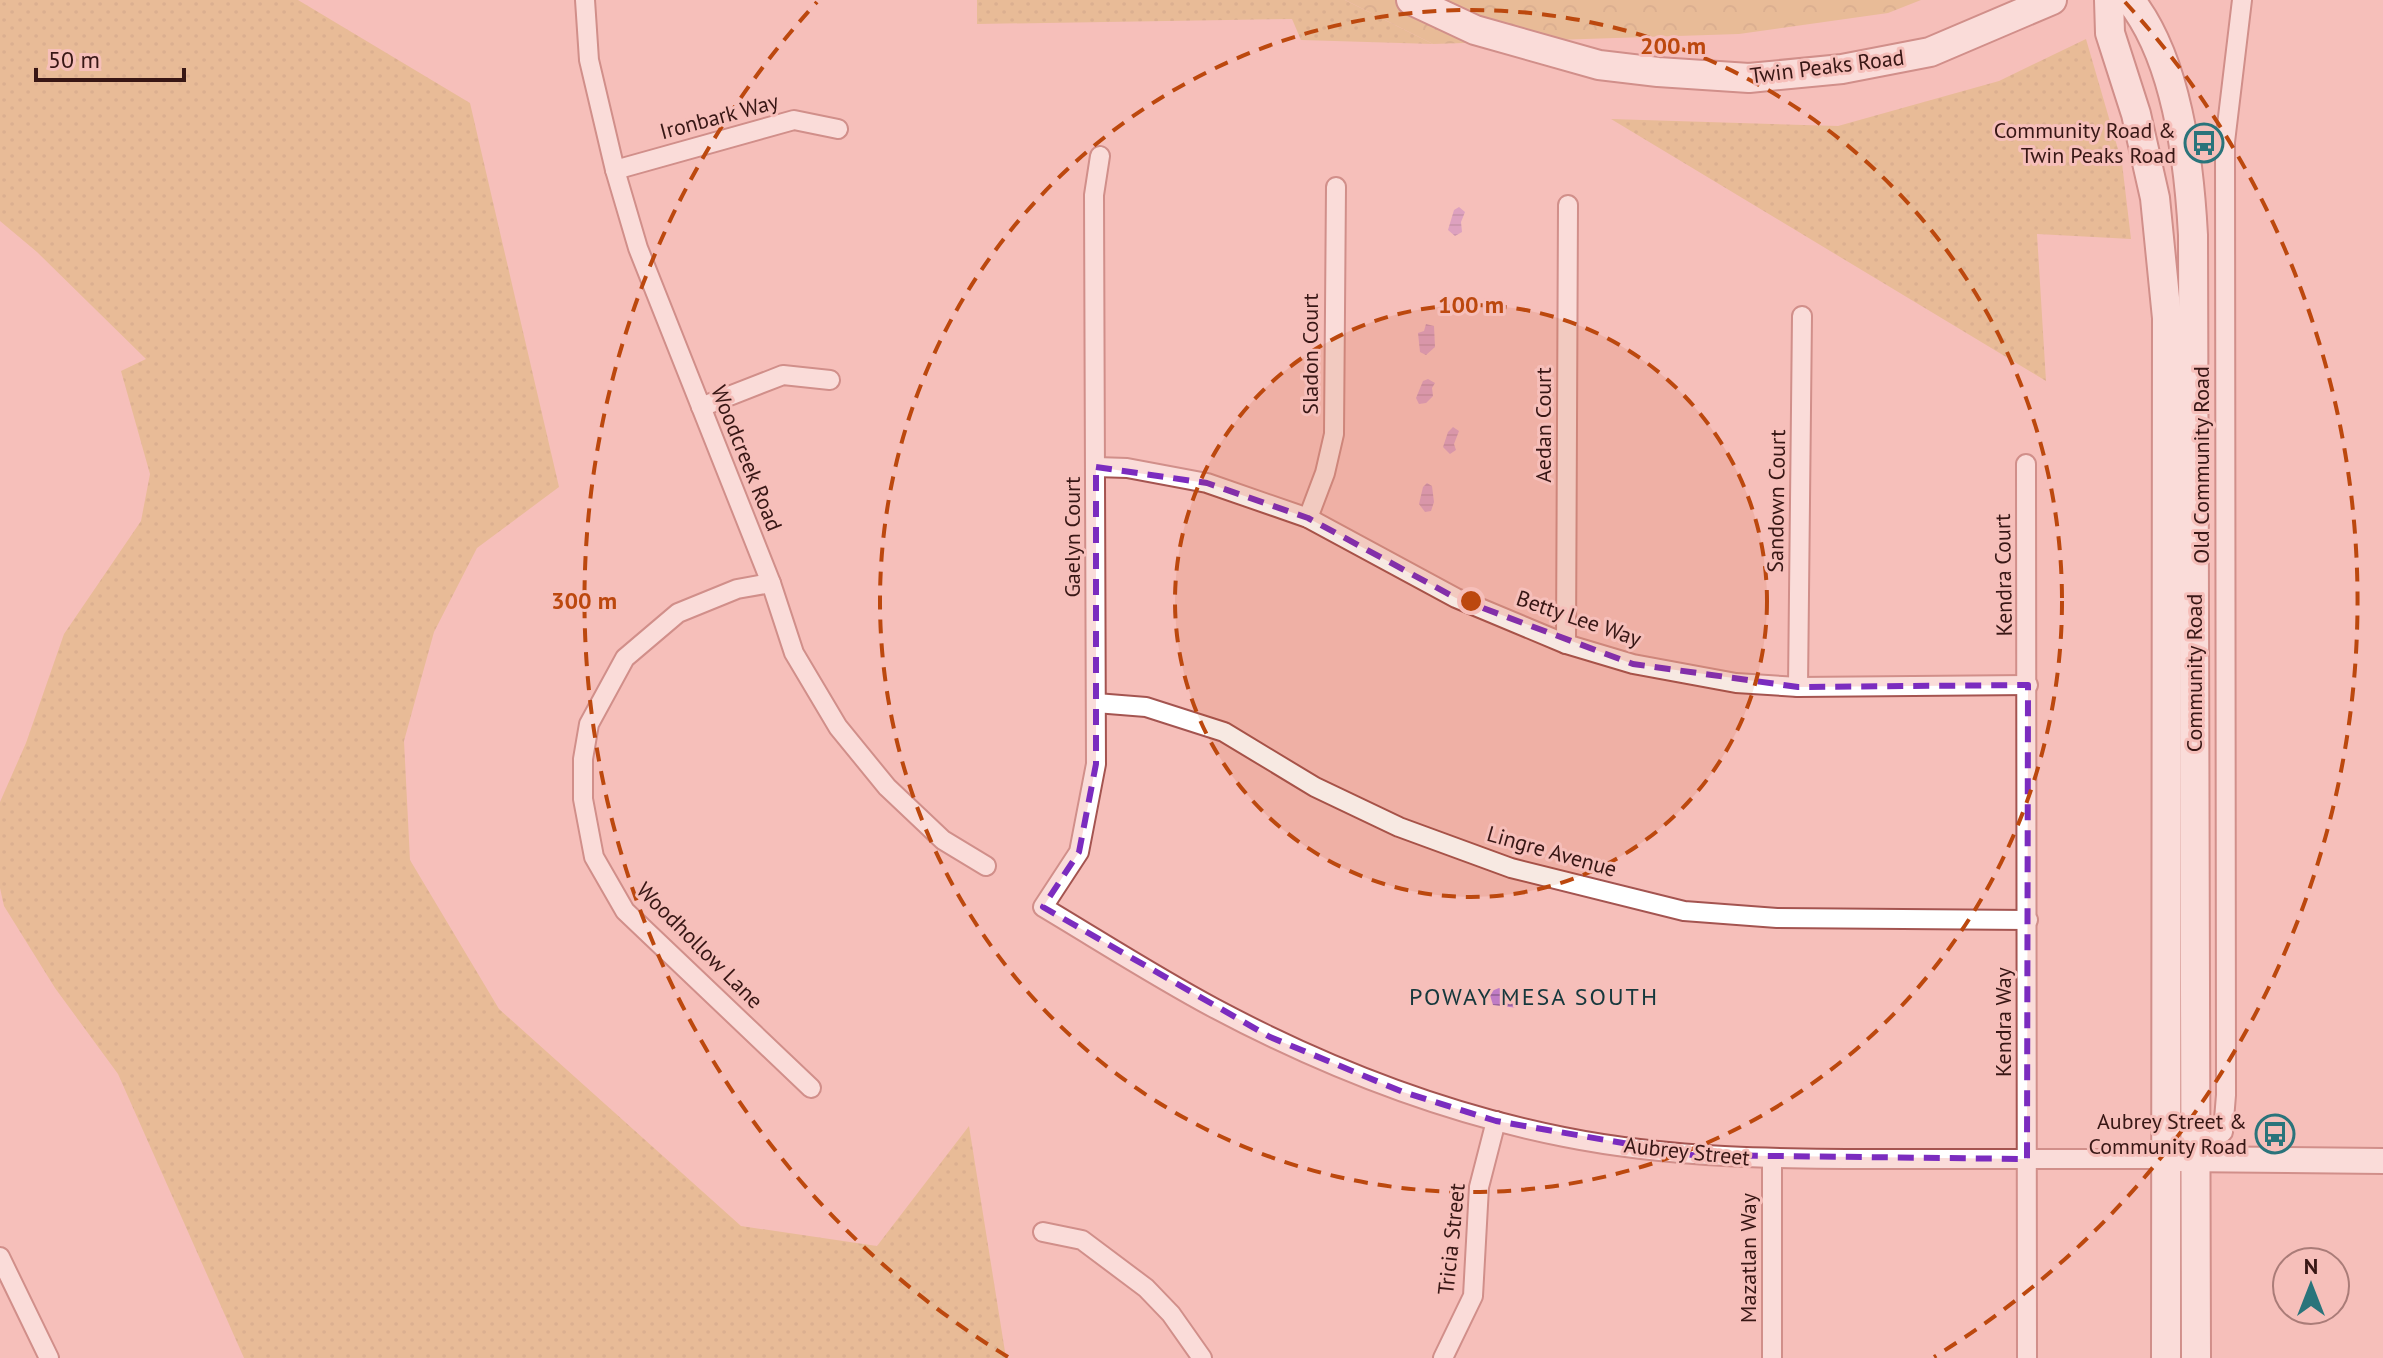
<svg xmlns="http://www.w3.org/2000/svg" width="2383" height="1358" font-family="'PT Sans',sans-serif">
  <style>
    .grass { fill: url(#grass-dots) }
    .forest { fill: url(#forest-crowns) }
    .water { fill: url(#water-rules) }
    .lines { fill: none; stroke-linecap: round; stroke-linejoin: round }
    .street-casing { stroke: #a45450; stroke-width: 22 }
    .secondary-casing { stroke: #a45450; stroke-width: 28 }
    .primary-casing { stroke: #a45450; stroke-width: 32 }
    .street { stroke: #fff; stroke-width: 18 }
    .secondary { stroke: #fff; stroke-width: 24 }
    .primary { stroke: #fff; stroke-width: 28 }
    .marked { fill: none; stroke: #7b2cbf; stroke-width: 6; stroke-dasharray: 16 10; stroke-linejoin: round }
    .ring { fill: none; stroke: #bc480e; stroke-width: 4; stroke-dasharray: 14 10 }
    .labels { text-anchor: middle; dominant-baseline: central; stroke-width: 6; stroke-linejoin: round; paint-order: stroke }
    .street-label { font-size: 22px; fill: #381715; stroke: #f6bfba }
    .poi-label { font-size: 22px; fill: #381715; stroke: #f6bfba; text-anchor: end }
    .neighbourhood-label { font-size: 24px; letter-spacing: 2px; fill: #16383c; stroke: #f6bfba }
    .centre { fill: #bc480e; stroke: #f6bfba; stroke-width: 4 }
    .ring-label { font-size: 24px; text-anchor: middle; font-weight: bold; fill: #bc480e; stroke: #f6bfba; stroke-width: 6; stroke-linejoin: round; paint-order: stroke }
  </style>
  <defs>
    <pattern id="grass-dots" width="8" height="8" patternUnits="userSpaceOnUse" patternTransform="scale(2)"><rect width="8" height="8" fill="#d8b56e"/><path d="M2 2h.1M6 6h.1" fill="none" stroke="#ba9b5e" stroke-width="1.8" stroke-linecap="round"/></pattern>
    <pattern id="forest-crowns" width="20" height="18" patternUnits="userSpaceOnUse" patternTransform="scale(2)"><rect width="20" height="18" fill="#d8b56e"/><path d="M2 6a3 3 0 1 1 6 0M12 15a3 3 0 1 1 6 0" fill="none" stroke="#ba9b5e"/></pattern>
    <pattern id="water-rules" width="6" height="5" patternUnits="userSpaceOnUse" patternTransform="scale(2)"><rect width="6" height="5" fill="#bf7cc5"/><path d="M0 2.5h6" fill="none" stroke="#9c659f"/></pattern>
  </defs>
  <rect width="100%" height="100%" fill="#f6bfba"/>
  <g class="grass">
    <path d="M0 0H298L470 103 559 487 477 548 434 632 404 741 410 860 499 1009 741 1226 877 1246 969 1126 1006 1358H244L118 1074 55 988 4 906 0 888V802L26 743 64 634 141 521 150 474 121 371 146 359 37 252 0 221Z"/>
    <path d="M977 0H1345L1433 44 1301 40 1292 19 977 24Z"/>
    <path d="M2086 39 2122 163 2131 239 2037 234 2046 381 1611 119 1838 126 1999 81Z"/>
  </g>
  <path class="forest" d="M1345 0H1921L1888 13 1739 34 1433 44Z"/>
  <g class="water">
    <path d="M1459 207 1465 212 1461 222 1462 232 1455 236 1448 230 1454 210Z"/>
    <path d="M1426 324 1434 326 1435 347 1426 355 1420 352 1418 333 1424 331Z"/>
    <path d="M1428 379 1435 383 1432 388 1433 396 1426 403 1419 404 1416 398 1423 381Z"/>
    <path d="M1453 427 1459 431 1454 444 1456 450 1450 454 1443 447 1448 432Z"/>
    <path d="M1427 483 1432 486 1434 502 1431 511 1425 512 1419 504 1423 487Z"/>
    <path d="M1499 988 1515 995 1520 1002 1518 1008 1493 1005 1489 992Z"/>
  </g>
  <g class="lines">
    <defs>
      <g id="street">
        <path d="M585 0 589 60 615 170 638 248 771 583 794 653 838 727 887 787 943 840 986 866"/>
        <path d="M1100 156 1094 195 1096 764 1079 852 1043 907C1100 941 1156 977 1214 1008 1323 1066 1443 1113 1564 1137 1673 1159 1784 1159 1895 1159 1985 1159 2076 1159 2166 1159"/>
        <path d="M615 170 794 120 838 129"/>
        <path d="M701 407 783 375 830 380"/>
        <path d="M2026 464 2027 1358"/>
        <path d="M1096 467 1127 468 1207 483 1308 518 1456 598 1566 644 1633 664 1736 683 1798 687 2028 685"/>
        <path d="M1308 518 1325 473 1334 434 1336 187"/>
        <path d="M771 583 737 589 678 613 625 658 589 724 583 759V799L594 857 625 911 811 1088"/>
        <path d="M1566 644 1568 205"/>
        <path d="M1798 687 1802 316"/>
        <path d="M1096 703 1146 707 1224 732 1315 787 1399 827 1511 868 1684 911 1777 918 2028 920"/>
        <path d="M1772 1159V1358"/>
        <path d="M2194 1159 2223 1132 2226 1095 2225 142 2242 0"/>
        <path d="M1043 1232 1082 1240 1146 1288 1171 1314 1202 1358"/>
        <path d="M0 1257 49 1358"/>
        <path d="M1443 1358 1473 1296 1479 1187 1496 1121"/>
      </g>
      <path id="secondary" d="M2176 1159 2383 1161"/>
      <g id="primary">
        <path d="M1411 0 1475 30 1599 65 1658 72 1749 78 1842 69 1930 52 2052 0"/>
        <path d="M2109 0 2110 33 2136 114 2155 198 2167 318 2166 1358"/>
        <path d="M2130 0C2177 59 2189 161 2193 235L2196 1358"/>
      </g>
    </defs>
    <use href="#street" class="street-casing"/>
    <use href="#secondary" class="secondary-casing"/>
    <use href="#primary" class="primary-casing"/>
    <use href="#street" class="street"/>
    <use href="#secondary" class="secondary"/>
    <use href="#primary" class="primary"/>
  </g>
  <path d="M0 0H2383V1358H0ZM1096 467 1207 483 1308 518 1456 598 1633 664 1798 687 2028 685 2027 1159 1692 1155 1496 1121 1403 1092 1270 1037 1043 907 1079 852 1096 764Z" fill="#f6bfba" fill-opacity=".55" fill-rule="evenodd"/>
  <path class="marked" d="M1096 467 1207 483 1308 518 1456 598 1633 664 1798 687 2028 685 2027 1159 1692 1155 1496 1121 1403 1092 1270 1037 1043 907 1079 852 1096 764Z"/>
  <circle cx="1471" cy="601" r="296" fill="#bc480e" fill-opacity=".12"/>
  <g class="ring">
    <circle cx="1471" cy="601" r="296"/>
    <circle cx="1471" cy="601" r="591"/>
    <path d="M1008 1357A887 887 0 0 1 817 2M2125 2A887 887 0 0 1 1934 1357"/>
  </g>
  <defs>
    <symbol id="bus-ring" viewBox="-11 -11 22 22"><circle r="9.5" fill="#f6bfba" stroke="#2a747b" stroke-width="1.5"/><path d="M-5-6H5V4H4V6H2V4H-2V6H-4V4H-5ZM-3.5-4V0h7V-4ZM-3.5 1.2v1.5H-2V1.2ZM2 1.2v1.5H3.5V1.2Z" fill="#2a747b"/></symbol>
  </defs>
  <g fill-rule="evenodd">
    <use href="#bus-ring" x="2182" y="121" width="44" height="44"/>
    <use href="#bus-ring" x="2253" y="1112" width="44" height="44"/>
  </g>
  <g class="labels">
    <g class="street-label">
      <text transform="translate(1827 66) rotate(-7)">Twin Peaks Road</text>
      <text transform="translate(719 116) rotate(-15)">Ironbark Way</text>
      <text transform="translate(1310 354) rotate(-90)">Sladon Court</text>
      <text transform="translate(1543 425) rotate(-90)">Aedan Court</text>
      <text transform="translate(747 458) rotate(68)">Woodcreek Road</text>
      <text transform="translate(2201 465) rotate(-90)">Old Community Road</text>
      <text transform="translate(1776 501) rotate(-89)">Sandown Court</text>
      <text transform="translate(1072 537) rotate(-90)">Gaelyn Court</text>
      <text transform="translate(2003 575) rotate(-91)">Kendra Court</text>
      <text transform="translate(1579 618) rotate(19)">Betty Lee Way</text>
      <text transform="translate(2194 673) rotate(-90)">Community Road</text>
      <text transform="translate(1552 851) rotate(16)">Lingre Avenue</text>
      <text transform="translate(700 945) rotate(45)">Woodhollow Lane</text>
      <text transform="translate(2003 1022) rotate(-90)">Kendra Way</text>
      <text transform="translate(1687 1151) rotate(6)">Aubrey Street</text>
      <text transform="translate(1451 1239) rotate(-84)">Tricia Street</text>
      <text transform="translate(1748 1258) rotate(-90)">Mazatlan Way</text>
    </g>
    <g class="poi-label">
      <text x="2176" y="130">Community Road &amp;<tspan x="2176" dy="25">Twin Peaks Road</tspan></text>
      <text x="2247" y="1121">Aubrey Street &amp;<tspan x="2247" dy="25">Community Road</tspan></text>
    </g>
    <g class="neighbourhood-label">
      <text x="1534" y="996">POWAY MESA SOUTH</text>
    </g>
  </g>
  <circle cx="1471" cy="601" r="12" class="centre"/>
  <g class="ring-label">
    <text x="1673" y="54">200 m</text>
    <text x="1471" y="313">100 m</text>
    <text x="584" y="609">300 m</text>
  </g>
  <g transform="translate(2311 1286)"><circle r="38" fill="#f6bfba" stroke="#aa7c78" stroke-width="2"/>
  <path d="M0-6L14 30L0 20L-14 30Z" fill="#2a747b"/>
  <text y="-12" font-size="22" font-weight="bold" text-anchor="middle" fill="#381715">N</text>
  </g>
  <path d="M36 68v12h148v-12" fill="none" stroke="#381715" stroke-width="4"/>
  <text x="48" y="68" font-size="24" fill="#381715" stroke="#f6bfba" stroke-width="6" paint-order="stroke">50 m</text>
</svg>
